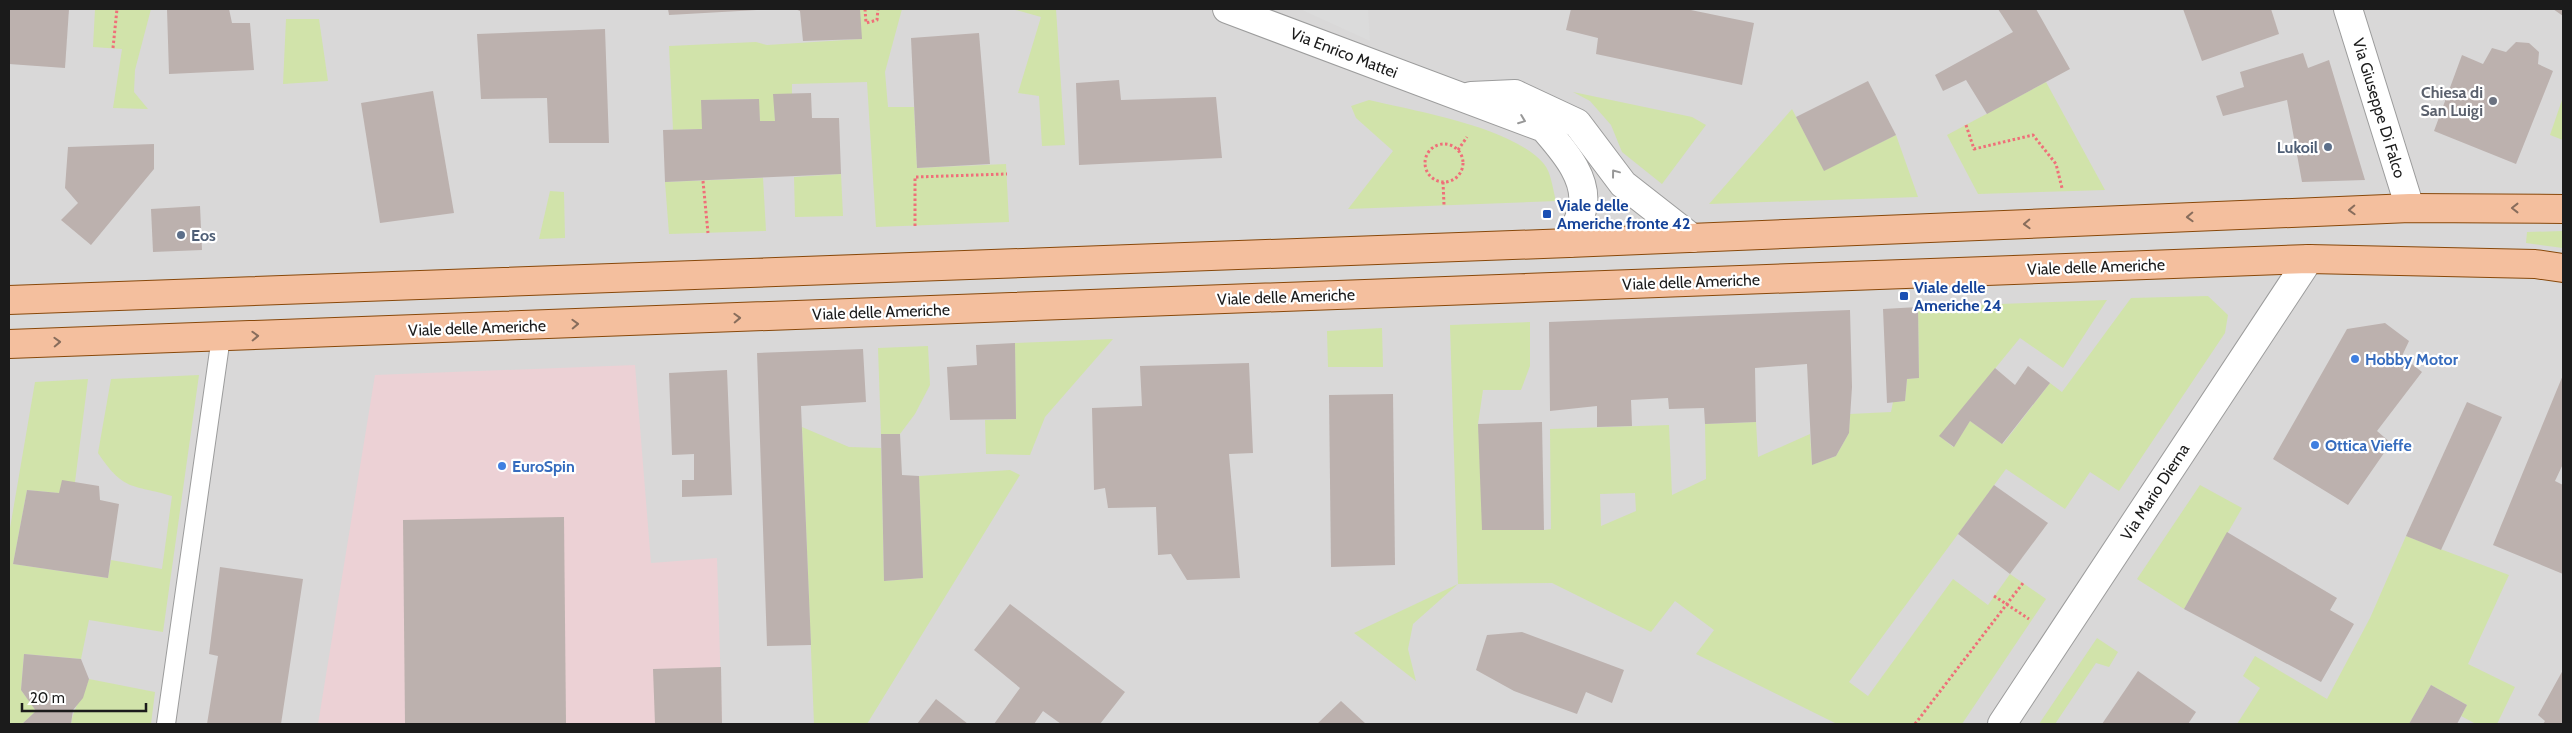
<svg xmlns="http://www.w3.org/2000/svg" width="2572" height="733" font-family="Cabin,sans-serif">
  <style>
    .residential { fill: #d9d8d8 }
    .commercial { fill: #ecd1d5 }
    .grass { fill: #d1e3aa; fill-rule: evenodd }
    .parking { fill: #dbdbdb }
    .building { fill: #bcb1ae }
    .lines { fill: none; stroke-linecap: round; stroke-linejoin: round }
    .service-casing { stroke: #9c9c9c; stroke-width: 20 }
    .minor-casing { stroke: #9c9c9c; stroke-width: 30 }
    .primary-casing { stroke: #88480a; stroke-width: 30 }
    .path { stroke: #ef6f79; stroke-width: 3; stroke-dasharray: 2.5 2.5; stroke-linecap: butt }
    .service { stroke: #fff; stroke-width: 18 }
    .minor { stroke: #fff; stroke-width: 28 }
    .primary { stroke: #f4bf9e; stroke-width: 28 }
    .oneway { stroke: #989898 }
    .oneway2 { stroke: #886d5c }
    .worship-dot { fill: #6b7280; stroke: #fff; stroke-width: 2 }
    .service-dot { fill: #5c6f8a; stroke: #fff; stroke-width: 2 }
    .transit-dot { fill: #1a4fb4; stroke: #fff; stroke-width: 2 }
    .shop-dot { fill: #3f7fe0; stroke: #fff; stroke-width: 2 }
    .labels { text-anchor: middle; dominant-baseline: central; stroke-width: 4.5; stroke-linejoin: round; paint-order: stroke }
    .street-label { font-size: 16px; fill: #1b1b1b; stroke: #fff }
    .worship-label { font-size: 16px; font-weight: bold; fill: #5b616d; stroke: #fff; text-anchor: end }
    .service-label { font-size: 16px; font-weight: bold; fill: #4e5e75; stroke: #fff; text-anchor: end }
    .transit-label { font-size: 16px; font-weight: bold; fill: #164399; stroke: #fff; text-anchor: start }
    .shop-label { font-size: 16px; font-weight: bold; fill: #366cbe; stroke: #fff; text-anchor: start }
  </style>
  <rect width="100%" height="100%" fill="#ece6e1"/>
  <rect class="residential" x="9" y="9" width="2554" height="715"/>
  <path class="commercial" d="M635 365 651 563 717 558 722 724H318L375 375Z"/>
  <g class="grass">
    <path d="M95 9H151L135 70 134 92 148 109 113 108 122 49 93 47Z"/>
    <path d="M860 9H902L885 72 888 107H914L917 168 1006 164 1009 222 876 227 867 82 792 84V94H774L775 121H760L758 99 702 100V129L673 130 669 46 756 42 767 45 861 39Z"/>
    <path d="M1012 9H1056L1065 145 1042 146 1039 96 1018 93 1041 17Z"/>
    <path d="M286 19H319L328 81 283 84Z"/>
    <path d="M2046 82 2105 190 1978 194 1947 135Z"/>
    <path d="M1573 92 1692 117 1706 125 1662 184 1622 152 1611 125 1590 101Z"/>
    <path d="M2563 97V140L2550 135Z"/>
    <path d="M1369 100C1415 111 1513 127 1544 164 1551 172 1553 190 1556 201L1348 209 1393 151 1356 118 1351 106Z"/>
    <path d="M1792 109 1824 170 1896 135 1918 197 1709 204Z"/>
    <path d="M841 174 843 216 795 217 794 177Z"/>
    <path d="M763 178 766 231 669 234 665 182Z"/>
    <path d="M550 191 564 192 565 238 539 239Z"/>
    <path d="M2563 231V248L2526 243 2527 232Z"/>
    <path d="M2208 296 2228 315 2225 333 2119 491 2090 472 2065 509 2006 469 1849 682 1868 696 1953 579 1988 605 2010 574 2046 599 1962 724H1837L1696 654 1714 630 1675 601 1651 632 1552 583 1458 584 1413 624 1408 649 1416 681 1354 633 1458 584 1450 325 1530 322V366L1521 390H1483L1478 424 1544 530 1551 529 1550 429 1669 425 1672 495 1706 479 1705 424 1756 422 1758 457 1810 434 1812 465 1836 456 1849 433 1850 414 1891 412 1893 402 1905 401 1907 379 1919 378 1918 307 2107 300 2063 368 2020 338 1940 436 1953 447 1970 421 2003 444 2050 383 2062 392 2131 298ZM1635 493 1636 511 1601 526 1600 494Z"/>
    <path d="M1382 328 1383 367H1328L1327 331Z"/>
    <path d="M1113 339 1045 417 1030 455 986 454 985 420 1016 419 1015 343Z"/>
    <path d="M928 346 930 385 915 414 900 434H881L878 348Z"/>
    <path d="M199 375 163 632 89 620 81 659 24 654 21 690 36 711 22 724H9V534L35 382 88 379 75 482 59 493 27 490 13 564 108 578 111 560 162 569 172 496C132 484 124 492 98 453L111 379Z"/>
    <path d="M802 427 849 447 881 448 884 581 923 578 919 476 1010 470 1020 475 867 724H814Z"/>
    <path d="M2200 485 2242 508 2184 609 2137 579Z"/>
    <path d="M2406 536 2509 575 2468 664 2515 687 2497 724H2476L2461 716 2467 705 2431 685 2409 724H2237L2260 688 2243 676 2255 656 2327 699 2370 618Z"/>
    <path d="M2097 638 2118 652 2109 667 2096 663 2055 724H2039Z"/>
    <path d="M89 679 155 692 151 724H71C73 707 84 696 89 679Z"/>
  </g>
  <path class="parking" d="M1300 9H1368L1370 41Z"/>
  <g class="building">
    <path d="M9 9H69L65 68 9 64Z"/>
    <path d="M167 9H229L232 23H250L254 70 169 74Z"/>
    <path d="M668 9H757V10L669 15Z"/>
    <path d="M795 9H860L862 39 803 41 800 11Z"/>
    <path d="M1571 9H1686L1754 23 1742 85 1596 54 1598 38 1566 30Z"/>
    <path d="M1998 9H2036L2070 69 1987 114 1966 80 1943 91 1935 75 2013 32Z"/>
    <path d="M2183 9H2271L2279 34 2202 61Z"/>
    <path d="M2553 9H2563V16Z"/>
    <path d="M605 29 609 143H549L547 98 481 99 477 34Z"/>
    <path d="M979 33 990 164 917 168 911 38Z"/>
    <path d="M2516 42 2529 43 2539 52 2538 64 2553 71 2516 164 2434 131 2462 55 2483 64 2492 48 2506 52Z"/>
    <path d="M2303 53 2308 68 2329 60 2365 180 2302 182 2287 100 2223 116 2216 96 2244 87 2240 72Z"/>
    <path d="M1119 80 1121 100 1216 97 1222 158 1079 165 1076 83Z"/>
    <path d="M1868 81 1896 135 1824 171 1796 117Z"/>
    <path d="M433 91 454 213 380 223 361 103Z"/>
    <path d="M811 93 812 118H839L841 174 665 182 663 130 702 129 701 100 759 99 760 121H775L773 94Z"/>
    <path d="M154 144V169L91 245 61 220 78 203 65 188 68 147Z"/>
    <path d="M200 206 202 250 153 252 151 209Z"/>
    <path d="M1918 307 1919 378 1907 379 1905 401 1887 403 1883 309Z"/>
    <path d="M1850 310 1852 387 1849 433 1836 456 1812 465 1807 364 1755 368 1756 422 1705 424 1704 408 1669 409 1668 398 1631 400 1632 426 1597 427V406L1550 411 1549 322Z"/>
    <path d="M2385 323 2409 341 2402 356 2422 372 2377 431 2391 443 2348 505 2273 459 2347 329Z"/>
    <path d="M1015 343 1016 419 950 420 947 367 977 365 976 345Z"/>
    <path d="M863 349 866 402 801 406 811 645 767 646 757 353Z"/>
    <path d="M1249 363 1253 453 1229 454 1240 578 1187 580 1171 554 1158 555 1156 507 1108 508 1105 488 1094 490 1092 408 1142 406 1140 366Z"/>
    <path d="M2028 366 2050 383 2002 444 1970 421 1954 447 1939 436 1995 368 2015 385Z"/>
    <path d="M727 370 732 495 682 497V480H694V454L672 455 669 373Z"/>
    <path d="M2563 375V464L2555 481 2563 485V574L2493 545Z"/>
    <path d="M1393 394 1395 565 1331 567 1329 395Z"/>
    <path d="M2467 402 2502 417 2441 550 2406 536Z"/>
    <path d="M1542 422 1544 530H1482L1478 424Z"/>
    <path d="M881 434H900L902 475 919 476 923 578 884 581Z"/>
    <path d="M62 480 99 486 100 500 119 504 108 578 13 564 27 490 59 493Z"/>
    <path d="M1994 485 2048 523 2010 574 1958 534Z"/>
    <path d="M564 517 566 724H405L403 520Z"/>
    <path d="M2227 532 2337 598 2330 610 2354 624 2321 682 2184 609Z"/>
    <path d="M220 567 303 579 281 724H207L218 656 209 654Z"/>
    <path d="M1010 604 1125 692 1100 724H1061L1043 711 1034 724H994L1020 688 974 650Z"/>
    <path d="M1522 632 1624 670 1612 703 1586 692 1577 714 1514 691 1476 670 1487 635Z"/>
    <path d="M24 654 81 659 89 679 83 698 73 710 71 724H22L36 711 21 690Z"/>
    <path d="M721 667 722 724H655L653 669Z"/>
    <path d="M2563 670V724H2543L2545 721 2538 715Z"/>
    <path d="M2138 671 2196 712 2188 724H2102Z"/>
    <path d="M2431 685 2467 705 2457 724H2409Z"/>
    <path d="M936 699 968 724H917Z"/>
    <path d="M1341 701 1366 724H1317Z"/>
  </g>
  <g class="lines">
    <defs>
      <path id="service" d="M166 724 221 337"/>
      <g id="minor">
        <path d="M1227 9 1544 128C1562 149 1590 179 1582 210 1579 221 1573 232 1569 243"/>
        <path d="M2348 9 2410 208"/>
        <path d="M1471 96 1515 94 1577 123 1623 184 1692 238"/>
        <path d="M2002 724 2309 259"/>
      </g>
      <g id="primary">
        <path d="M9 300 1569 243 2410 208 2563 209"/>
        <path d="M9 344 2309 259 2535 264 2563 268"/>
      </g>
    </defs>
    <use href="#service" class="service-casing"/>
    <use href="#minor" class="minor-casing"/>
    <use href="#primary" class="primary-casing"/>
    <g class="path">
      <path d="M865 9 866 23 877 20 878 9"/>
      <path d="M113 48 117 9"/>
      <path d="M1966 125 1974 149 2033 135 2056 164 2062 188"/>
      <circle cx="1444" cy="163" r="19"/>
      <path d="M1458 150 1467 137"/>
      <path d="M703 181 708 233"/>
      <path d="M1443 182 1444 205"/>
      <path d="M915 226V177L1007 174"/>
      <path d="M1994 596 2029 619"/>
      <path d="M1915 724 2023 583"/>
    </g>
    <use href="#service" class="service"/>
    <use href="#minor" class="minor"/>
    <use href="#primary" class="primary"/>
  </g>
  <defs><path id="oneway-chevron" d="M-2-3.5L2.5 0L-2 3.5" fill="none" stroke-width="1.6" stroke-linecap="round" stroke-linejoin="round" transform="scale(1.25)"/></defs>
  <g class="oneway">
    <use href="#oneway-chevron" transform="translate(1522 120) rotate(21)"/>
    <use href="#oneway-chevron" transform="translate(1615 173) rotate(-127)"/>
  </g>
  <g class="oneway2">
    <use href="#oneway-chevron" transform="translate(2515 208) rotate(-180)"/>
    <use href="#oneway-chevron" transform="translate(2352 210) rotate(178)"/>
    <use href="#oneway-chevron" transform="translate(2190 217) rotate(178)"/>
    <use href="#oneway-chevron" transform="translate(2027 224) rotate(178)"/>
    <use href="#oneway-chevron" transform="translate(737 318) rotate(-2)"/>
    <use href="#oneway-chevron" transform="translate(575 324) rotate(-2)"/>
    <use href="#oneway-chevron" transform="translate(255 336) rotate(-2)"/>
    <use href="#oneway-chevron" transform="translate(57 342) rotate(-2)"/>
  </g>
  <circle class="worship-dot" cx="2493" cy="101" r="5"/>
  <g class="service-dot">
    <circle cx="2328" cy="147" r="5"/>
    <circle cx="181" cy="235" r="5"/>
  </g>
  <g class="transit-dot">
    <rect x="1542" y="209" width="10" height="10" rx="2.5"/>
    <rect x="1899" y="291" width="10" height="10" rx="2.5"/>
  </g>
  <g class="shop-dot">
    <circle cx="2355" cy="359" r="5"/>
    <circle cx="2315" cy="445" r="5"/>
    <circle cx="502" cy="466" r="5"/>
  </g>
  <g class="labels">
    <g class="street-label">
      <text transform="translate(1344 53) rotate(21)">Via Enrico Mattei</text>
      <text transform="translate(2379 108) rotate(73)">Via Giuseppe Di Falco</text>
      <text transform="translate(2096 267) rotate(-2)">Viale delle Americhe</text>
      <text transform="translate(1691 282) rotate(-2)">Viale delle Americhe</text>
      <text transform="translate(1286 297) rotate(-2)">Viale delle Americhe</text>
      <text transform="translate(881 312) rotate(-2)">Viale delle Americhe</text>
      <text transform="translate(477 328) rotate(-2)">Viale delle Americhe</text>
      <text transform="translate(2155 492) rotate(-57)">Via Mario Dierna</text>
    </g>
    <g class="worship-label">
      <text x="2483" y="92">Chiesa di<tspan x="2483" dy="18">San Luigi</tspan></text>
    </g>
    <g class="service-label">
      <text x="2318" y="147">Lukoil</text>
      <text x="191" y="235" text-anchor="start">Eos</text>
    </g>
    <g class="transit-label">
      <text x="1557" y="205">Viale delle<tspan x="1557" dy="18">Americhe fronte 42</tspan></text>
      <text x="1914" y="287">Viale delle<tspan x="1914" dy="18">Americhe 24</tspan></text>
    </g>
    <g class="shop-label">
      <text x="2365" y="359">Hobby Motor</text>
      <text x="2325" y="445">Ottica Vieffe</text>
      <text x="512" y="466">EuroSpin</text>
    </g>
  </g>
  <rect width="2572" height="733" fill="none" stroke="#1b1b1b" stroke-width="20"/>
  <path d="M22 703v8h124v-8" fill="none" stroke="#1b1b1b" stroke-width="2.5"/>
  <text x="30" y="703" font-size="15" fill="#1b1b1b" stroke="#ffffff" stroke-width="4" paint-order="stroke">20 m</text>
</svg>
